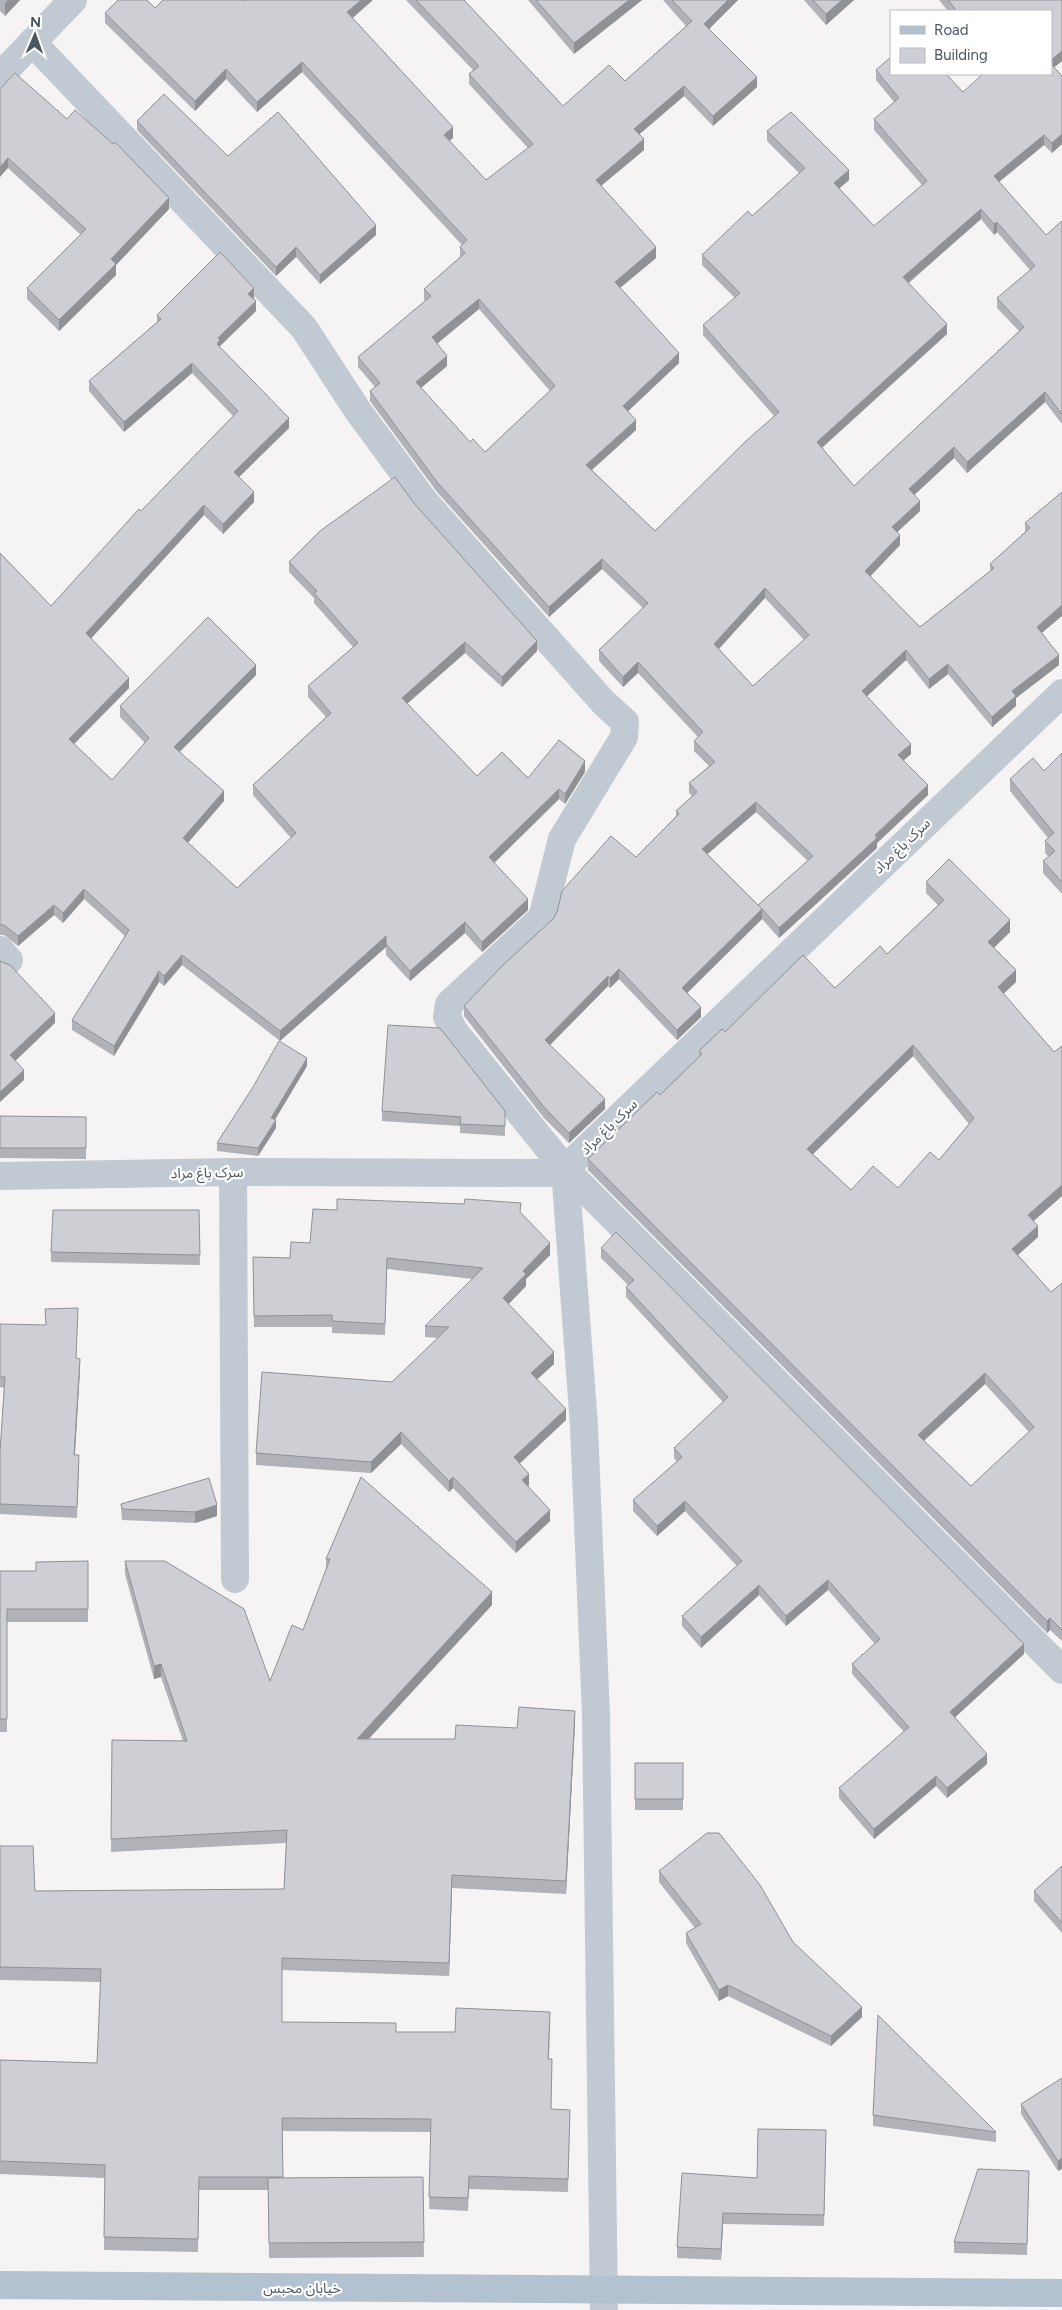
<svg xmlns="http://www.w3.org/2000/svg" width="1062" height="2310" font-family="Figtree,'Noto Sans Arabic',sans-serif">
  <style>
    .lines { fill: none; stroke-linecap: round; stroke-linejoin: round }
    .minor { stroke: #c1cad2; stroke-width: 28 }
    .major { stroke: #b3c2d1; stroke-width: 28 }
    .wall { fill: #b0b2b7; fill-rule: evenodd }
    .shaded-wall { fill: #909195 }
    .building { fill: #cdcfd5; stroke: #909195; fill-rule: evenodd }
    .labels { text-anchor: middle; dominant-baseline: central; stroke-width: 4.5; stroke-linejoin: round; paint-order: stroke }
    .street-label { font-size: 14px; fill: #4a5661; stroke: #fff }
  </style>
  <rect width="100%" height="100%" fill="#f5f3f3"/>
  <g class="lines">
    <g class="minor">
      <path d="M32 42 304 328 358 411 425 502 604 703 625 722 624 737 562 839 542 918 449 1004 447 1017 454 1031 565 1169 1062 1670"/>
      <path d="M0 76 73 0"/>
      <path d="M0 950 9 960"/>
      <path d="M565 1169 584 1426 596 1715 604 2310"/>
      <path d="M233 1172 235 1579"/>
      <path d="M0 1176 233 1172 548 1173 565 1169 1062 693"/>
    </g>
    <path class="major" d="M0 2285 1062 2293"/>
  </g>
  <g class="wall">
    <path d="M0 0H20L5 16 0 11Z"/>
    <path d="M406 0H464L563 106 625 81 686 26 663 0H738L709 29 757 87 713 126 684 96 639 134 644 150 601 186 656 258 620 288 679 363 628 411 636 430 592 470 655 531 774 416 703 335V325L735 298 702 265V255L752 216 799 173 767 141V131L849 180 839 188 874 226 922 185 874 130V119L894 102 876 80V70L963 92 1051 74V11H948L939 0H1062V61L1054 67 1062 76V144L1052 153 1044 145 999 182 1046 235 1062 221V424L1045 402 967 473 954 458 914 495 920 511 897 532 900 545 870 576 920 627 990 571V564L1025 532V523L1062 492 1042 633 1059 665 1016 698V706L992 727 948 674 929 689 906 660 867 696 911 754 904 760 928 795 877 843V848L779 938 762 919 687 993 701 1017 677 1040 619 979 610 988 608 986 550 1045 605 1109 569 1143 544 1118 464 1016V1006L636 857 676 816V811L692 796 689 793V783L709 766 694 751V741L698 737 638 673 623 687 599 661V650L643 608 602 569 549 617 437 492 370 401V391L375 387 358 367V357L425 301 424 299V289L460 257V247L462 245 302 72 257 112 226 79 195 111 105 23V13L155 8 243 1 352 18 453 138 449 140 486 180 528 148 469 84V74L473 70ZM981 219 994 235 997 232 1030 270 997 298V308L1019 331 854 486 822 448 947 334 909 283ZM479 309 550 391 485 452 470 442 421 388 447 366 437 343ZM765 598 804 640 753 686 719 649ZM756 812 808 861 758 905 707 854Z"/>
    <path d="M528 0H642L574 54Z"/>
    <path d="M804 0H854L826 25Z"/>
    <path d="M0 89 169 209 116 265V275L59 331 27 299V288L81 235 8 168Z"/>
    <path d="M137 121 228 156 376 235 320 284 296 257 276 276 137 130Z"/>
    <path d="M254 298 256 311 220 346V348L289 428 239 477 254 502 223 534 204 515 91 638 129 688 74 744 112 780 145 743 120 717V706L256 675 180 752 224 801 188 843 237 888 291 838 253 795V785L326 717 308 697V686L353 647 314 603V598L289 572V562L413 502 537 651 502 687 465 653 407 704 477 776 528 778 585 772 565 804 559 799 494 863 528 910 482 952 465 933 410 981 386 955V947L280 1041 182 965 164 986 159 982 114 1056 72 1030V1020L125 936 84 899 63 923 54 915 18 946 4 935H0V553L51 606 141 511 233 416 192 373 124 432 89 391V381L157 322V315Z"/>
    <path d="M1062 753V894L1043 873V861L1049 857 1045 853V841L1048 838 1010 791V779L1044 771Z"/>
    <path d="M926 882 1010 932 994 948 1016 982 1003 994 1054 1052 1062 1046V1196L1033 1221 1038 1237 1018 1255 1051 1292 1062 1283V1641L1050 1630 1047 1633 588 1170V1159L660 1095 699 1057V1051L835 988 887 954 938 905 926 893ZM913 1056 969 1124 939 1160 898 1188 851 1190 813 1154ZM985 1384 1029 1432 971 1486 924 1441Z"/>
    <path d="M307 1066 275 1120 276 1128 258 1156 217 1151V1143Z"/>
    <path d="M382 1111H505V1136L460 1133V1126L382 1121Z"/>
    <path d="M0 1116 86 1117V1159L0 1158Z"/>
    <path d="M199 1210 200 1265 51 1262V1252Z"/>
    <path d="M337 1210 521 1213 550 1255 526 1279V1286L508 1304 554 1364 537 1379 566 1420 519 1463 529 1485 528 1486 550 1521 516 1553 453 1488 449 1492 401 1444 371 1473 256 1465V1453L392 1382 438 1338 425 1337V1326L473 1279 387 1269 385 1335 332 1333V1327H254L253 1257 290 1258 310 1243Z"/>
    <path d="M601 1248 1024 1654 955 1717 987 1764 947 1798 936 1786 874 1839 839 1798V1788L904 1732 852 1674V1664L875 1644 828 1590 786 1626 759 1595 701 1648 682 1626V1616L737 1566 685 1511 657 1536 633 1511V1500L677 1462 674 1458V1448L723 1402 626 1297V1287L628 1285 601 1258Z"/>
    <path d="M0 1324 77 1358 80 1369 75 1455 79 1466 77 1518 0 1514V1452L4 1388 0 1387Z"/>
    <path d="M361 1477 492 1605 369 1739H455L517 1728 575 1723 566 1894 452 1888 449 1976 282 1970V2022L396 2032H455L550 2025 549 2059 551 2109 570 2110 568 2192 469 2189 468 2211 429 2209 431 2132 282 2131 283 2178 423 2177 424 2257 269 2258 268 2190H199L198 2252 104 2250 105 2178 0 2174V2060L97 2063 101 1982 0 1980V1846L35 1891 284 1889 286 1843 111 1852 112 1740 183 1741 161 1677 154 1679 125 1574V1561L270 1681 303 1630 326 1571V1559Z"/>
    <path d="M209 1478 217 1516 195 1523 122 1520 121 1504Z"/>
    <path d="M88 1561V1622H7V1732H0V1571H36Z"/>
    <rect x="635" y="1763" width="48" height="47"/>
    <path d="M1062 1866V1933L1034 1901V1891Z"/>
    <path d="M659 1871 793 1942 862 2017 831 2046 728 1996 719 2001 686 1943V1933L695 1928 659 1882Z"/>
    <path d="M1062 2078 1058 2171 1021 2114V2104Z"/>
    <path d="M873 2115 996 2132V2142L873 2126Z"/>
    <path d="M826 2130 824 2226 723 2224 721 2260 677 2258V2247L757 2178Z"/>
    <path d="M1029 2171 1027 2255 954 2253V2242Z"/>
  </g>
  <g class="shaded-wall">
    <path d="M8 0H20L5 16V3Z"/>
    <path d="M361 0H373L347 23V12Z"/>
    <path d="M629 0H642L574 54V43Z"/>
    <path d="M728 0H738L704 34V24Z"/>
    <path d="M842 0H854L826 25V14Z"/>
    <path d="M1062 51V61L1051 70V60Z"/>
    <path d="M302 62V72L257 112V102Z"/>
    <path d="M226 69V79L195 111V101Z"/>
    <path d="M757 77V87L713 126V116Z"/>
    <path d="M684 86V96L634 139V129Z"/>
    <path d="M453 127V138L444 145V135Z"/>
    <path d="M1062 134V144L1052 153V143Z"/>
    <path d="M1044 135V145L994 186V176Z"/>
    <path d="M644 139V150L596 190V180Z"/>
    <path d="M8 158V168L0 177V167Z"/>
    <path d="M849 170V180L834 193V183Z"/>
    <path d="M169 198V209L116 265V275L59 331V320L111 259Z"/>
    <path d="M981 209V219L903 287V277Z"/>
    <path d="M997 222V232L994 235V224Z"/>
    <path d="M376 225V235L320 284V275Z"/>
    <path d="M296 247V257L276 276V267Z"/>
    <path d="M656 247V258L615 292V282Z"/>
    <path d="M254 288V298L248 304V294Z"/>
    <path d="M479 299V309L432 348V337Z"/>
    <path d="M256 301V311L220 346V350L217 344 218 338Z"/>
    <path d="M947 324V334L817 452V442Z"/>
    <path d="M679 353V363L623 416V406Z"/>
    <path d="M447 356V366L416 392V382Z"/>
    <path d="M192 363V373L124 432V422Z"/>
    <path d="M1045 392V402L967 473V462Z"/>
    <path d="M289 418V428L234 482V472Z"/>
    <path d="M636 420V430L586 475V465Z"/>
    <path d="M954 447V458L909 500V489Z"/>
    <path d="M254 492V502L223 534V524Z"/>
    <path d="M920 501V511L892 537V527Z"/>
    <path d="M204 505V515L86 644V633Z"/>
    <path d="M900 535V545L865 582V571Z"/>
    <path d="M602 559V569L549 617V607Z"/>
    <path d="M765 588V598L714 654V644Z"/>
    <path d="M1062 605V616L1037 637V627Z"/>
    <path d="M537 641V651L502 687V677Z"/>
    <path d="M465 642V653L402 708V698Z"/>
    <path d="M906 650V660L862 701V691Z"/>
    <path d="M1059 655V665L1016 698V706L992 727V717L1012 691Z"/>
    <path d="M638 662V673L623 687V677Z"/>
    <path d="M948 664V674L929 689V679Z"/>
    <path d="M256 665V675L174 757V747Z"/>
    <path d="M129 678V688L69 749V739Z"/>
    <path d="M911 744V754L898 765V755Z"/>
    <path d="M585 761V772L565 804V794Z"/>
    <path d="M928 785V795L877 843V848L779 938V928Z"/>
    <path d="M559 789V799L489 868V857Z"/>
    <path d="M224 791V801L183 848V838Z"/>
    <path d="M756 802V812L702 859V849Z"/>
    <path d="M84 889V899L63 923V913Z"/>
    <path d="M528 899V910L482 952V942Z"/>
    <path d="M54 905V915L18 946V936Z"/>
    <path d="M762 909V919L682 998V988Z"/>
    <path d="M1010 920V932L988 953V942Z"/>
    <path d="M465 922V933L410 981V971Z"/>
    <path d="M386 936V947L280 1041V1031Z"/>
    <path d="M182 955V965L164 986V976Z"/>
    <path d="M619 969V979L610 988V978Z"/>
    <path d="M1016 970V982L998 999V987Z"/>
    <path d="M159 971V982L114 1056V1046Z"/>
    <path d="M608 976V986L545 1050V1040Z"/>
    <path d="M701 1007V1017L677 1040V1030Z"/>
    <path d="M55 1013V1023L10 1066V1055Z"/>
    <path d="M913 1045V1056L807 1160V1149Z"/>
    <path d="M307 1058V1066L271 1126V1118Z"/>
    <path d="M24 1070V1080L0 1102V1092Z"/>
    <path d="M605 1099V1109L569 1143V1133Z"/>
    <path d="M276 1120V1128L258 1156V1148Z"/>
    <path d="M1062 1185V1196L1028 1226V1215Z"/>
    <path d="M1038 1226V1237L1012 1260V1249Z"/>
    <path d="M550 1243V1255L526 1279V1286L503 1310V1298L523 1271Z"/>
    <path d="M554 1352V1364L531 1385V1373Z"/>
    <path d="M80 1359V1369L74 1466V1455Z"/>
    <path d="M985 1373V1384L918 1446V1435Z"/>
    <path d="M566 1409V1420L514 1469V1457Z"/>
    <path d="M401 1432V1444L371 1473V1462Z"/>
    <path d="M529 1474V1485L522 1492V1480Z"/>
    <path d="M453 1477V1488L449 1492V1481Z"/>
    <path d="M685 1501V1511L657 1536V1526Z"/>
    <path d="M217 1505V1516L195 1523V1512Z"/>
    <path d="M550 1510V1521L516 1553V1542Z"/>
    <path d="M828 1580V1590L786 1626V1616Z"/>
    <path d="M759 1585V1595L701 1648V1637Z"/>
    <path d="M492 1592V1605L357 1751V1739Z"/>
    <path d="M1050 1618V1630L1047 1633V1621Z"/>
    <path d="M1024 1644V1654L950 1722V1712Z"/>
    <path d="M161 1664V1677L154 1679V1666Z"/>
    <path d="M575 1711V1723L566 1894V1881Z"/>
    <path d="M987 1754V1764L947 1798V1788Z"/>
    <path d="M936 1776V1786L874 1839V1829Z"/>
    <path d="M452 1875V1888L449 1976V1963Z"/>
    <path d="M728 1985V1996L719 2001V1990Z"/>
    <path d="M862 2007V2017L831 2046V2036Z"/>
    <path d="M1062 2158V2169L1058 2171V2161Z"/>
    <path d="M723 2213V2224L721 2260V2249Z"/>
  </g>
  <g class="building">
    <path d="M118 0H147L155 8 163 0H242L243 1 244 0H361L347 12 453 127 444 135 486 180 533 144 469 74 479 66 416 0H464L563 106 609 65 625 81 692 21 672 0H728L704 24 757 77 713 116 684 86 634 129 644 139 596 180 656 247 615 282 679 353 623 406 636 420 586 465 655 531 747 440 779 412 703 325 740 293 702 255 748 211 752 216 805 168 767 131 791 112 849 170 834 183 874 226 927 181 874 119 899 98 876 70 891 57V74H946L963 92 983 74H1051V64L1062 76V134L1052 143 1044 135 994 176 1046 235 1062 221V414L1045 392 967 462 954 447 909 489 920 501 892 527 900 535 865 571 920 627 994 568 990 564 1030 528 1025 523 1062 492V605L1037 627 1059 655 1012 691 1016 696 992 717 948 664 929 679 906 650 862 691 911 744 898 755 928 785 875 835 877 838 779 928 762 909 682 988 701 1007 677 1030 619 969 610 978 608 976 545 1040 605 1099 569 1133 544 1107 464 1006 503 965 553 919 557 912 562 891 611 836 636 857 679 814 676 811 697 792 689 783 715 762 694 741 703 732 638 662 623 677 599 650 648 603 602 559 549 607 437 482 370 391 380 383 358 357 431 296 424 289 465 253 460 247 467 240 302 62 257 102 226 69 195 101 105 13ZM981 209 994 224 997 222 1035 266 997 298 1024 327 854 486 817 442 947 324 903 277ZM479 299 555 386 485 452 473 439 470 442 416 382 447 356 432 337ZM765 588 809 635 753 686 714 644ZM756 802 813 856 758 905 762 909 702 849Z"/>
    <path d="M536 0H629L574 43Z"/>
    <path d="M813 0H842L826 14Z"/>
    <path d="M948 0H1062V51L1051 60V11H957Z"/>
    <path d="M15 73 67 119 75 110 113 144 115 142 169 198 111 259 116 264 59 320 27 288 86 229 8 158 0 167V89Z"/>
    <path d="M164 94 228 156 278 112 376 225 320 275 296 247 276 267 137 121Z"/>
    <path d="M220 252 254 288 248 294 256 301 218 338 220 340 217 344 289 418 234 472 254 492 223 524 204 505 86 633 129 678 69 739 112 780 149 738 120 706 208 617 256 665 174 747 224 791 183 838 237 888 296 833 253 785 331 713 308 686 358 643 314 593 317 591 289 562 320 531 395 477 413 502 537 641 502 677 465 642 402 698 477 776 502 752 528 778 559 740 585 761 565 794 559 789 489 857 528 899 482 942 465 922 410 971 386 944V936L280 1031 182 955 164 976 159 971 114 1046 72 1020 129 930 84 889 63 913 54 905 18 936 4 925H0V553L51 606 139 509 141 511 238 411 192 363 124 422 89 381 161 319 157 315Z"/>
    <path d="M1062 753V882L1043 861 1055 851 1045 841 1054 833 1010 779 1033 758 1044 771Z"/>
    <path d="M949 859 1010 920 988 942 1016 970 998 987 1054 1052 1062 1046V1185L1028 1215 1038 1226 1012 1249 1051 1292 1062 1283V1630L1050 1618 1047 1621 588 1159 657 1092 660 1095 702 1054 699 1051 722 1029 725 1032 803 955 835 988 880 946 887 954 944 900 926 882ZM913 1045 974 1118 939 1160 930 1152 898 1188 873 1166 851 1190 807 1149ZM985 1373 1034 1427 971 1486 918 1435Z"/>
    <path d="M0 961 10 965 55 1013 10 1055 24 1070 0 1092Z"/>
    <path d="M388 1025 440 1028 505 1111V1126L460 1124 461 1117 382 1111Z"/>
    <path d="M279 1041 307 1058 271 1118 276 1120 258 1148 217 1143 253 1087Z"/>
    <path d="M0 1116 86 1117V1148H0Z"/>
    <path d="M337 1199 464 1204 465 1199 521 1203 520 1212 550 1243 523 1271 526 1274 503 1298 554 1352 531 1373 566 1409 514 1457 529 1474 522 1480 550 1510 516 1542 453 1477 449 1481 401 1432 371 1462 256 1453 262 1372 392 1382 449 1327 425 1326 483 1268 387 1258 385 1324 332 1321V1315L254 1316 253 1257 290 1258 291 1242 310 1243 313 1209 337 1210Z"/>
    <path d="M53 1210H199L200 1255 51 1252Z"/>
    <path d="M616 1232 1024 1644 950 1712 987 1754 947 1788 936 1776 874 1829 839 1788 909 1727 852 1664 880 1639 828 1580 786 1616 759 1585 701 1637 682 1616 742 1561 685 1501 657 1526 633 1500 682 1457 674 1448 728 1397 626 1287 634 1280 601 1248Z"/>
    <path d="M78 1308 76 1358 80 1359 74 1455H79L77 1507 0 1504V1452L5 1377H0V1324L46 1325 45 1309Z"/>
    <path d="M361 1477 492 1592 357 1739H455L456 1725 517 1728 519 1707 575 1711 566 1881 452 1875 449 1963 282 1958V2022L396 2023V2032H455L456 2008 550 2012 548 2059H552L551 2109 570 2110 568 2179 469 2176 468 2198 429 2197 431 2119 282 2118 283 2177H199L198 2239 104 2237 105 2165 0 2161V2060L97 2063 101 1969 0 1967V1846H33L35 1891 284 1889 287 1830 111 1839 112 1740 187 1741 161 1664 154 1666 125 1561H165L244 1609 270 1681 292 1625 303 1630 330 1559H326Z"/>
    <path d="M209 1478 217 1505 195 1512 122 1509 121 1504Z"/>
    <path d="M88 1561V1609H7V1719H0V1571H36V1562Z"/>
    <rect x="635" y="1763" width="48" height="36"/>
    <path d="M707 1833H719L760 1885 793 1942 862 2007 831 2036 728 1985 719 1990 686 1933 701 1924 659 1871Z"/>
    <path d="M1062 1866V1923L1034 1891Z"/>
    <path d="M878 2015 996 2132 873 2115Z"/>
    <path d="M1062 2078V2158L1058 2161 1021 2104Z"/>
    <path d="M758 2129 826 2130 824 2215 723 2213 721 2249 677 2247 682 2173 757 2178Z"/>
    <path d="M978 2169 1029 2171 1027 2244 954 2242Z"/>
    <path d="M423 2177 424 2242 269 2243 268 2178Z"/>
  </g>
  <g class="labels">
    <g class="street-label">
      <text transform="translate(902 846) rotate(-44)">سرک باغ مراد</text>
      <text transform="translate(609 1127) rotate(-44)">سرک باغ مراد</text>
      <text transform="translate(207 1173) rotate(-1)">سرک باغ مراد</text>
      <text x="302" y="2288">خیابان محبس</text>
    </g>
  </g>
  <rect x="890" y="10" width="162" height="65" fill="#ffffff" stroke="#b7bbc0"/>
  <rect x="900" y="26" width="25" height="8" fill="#b3c2d1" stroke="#b7bbc0"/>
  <text x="934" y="35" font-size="15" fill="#4a5661">Road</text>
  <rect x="900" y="48" width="25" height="15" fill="#cdcfd5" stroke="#b7bbc0"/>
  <text x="934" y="60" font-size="15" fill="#4a5661">Building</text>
  <g transform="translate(35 35) rotate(2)" stroke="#ffffff" stroke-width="4" paint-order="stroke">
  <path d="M0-4L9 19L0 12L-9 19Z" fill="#4a5661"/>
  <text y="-8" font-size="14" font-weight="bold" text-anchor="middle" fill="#4a5661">N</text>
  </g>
</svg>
